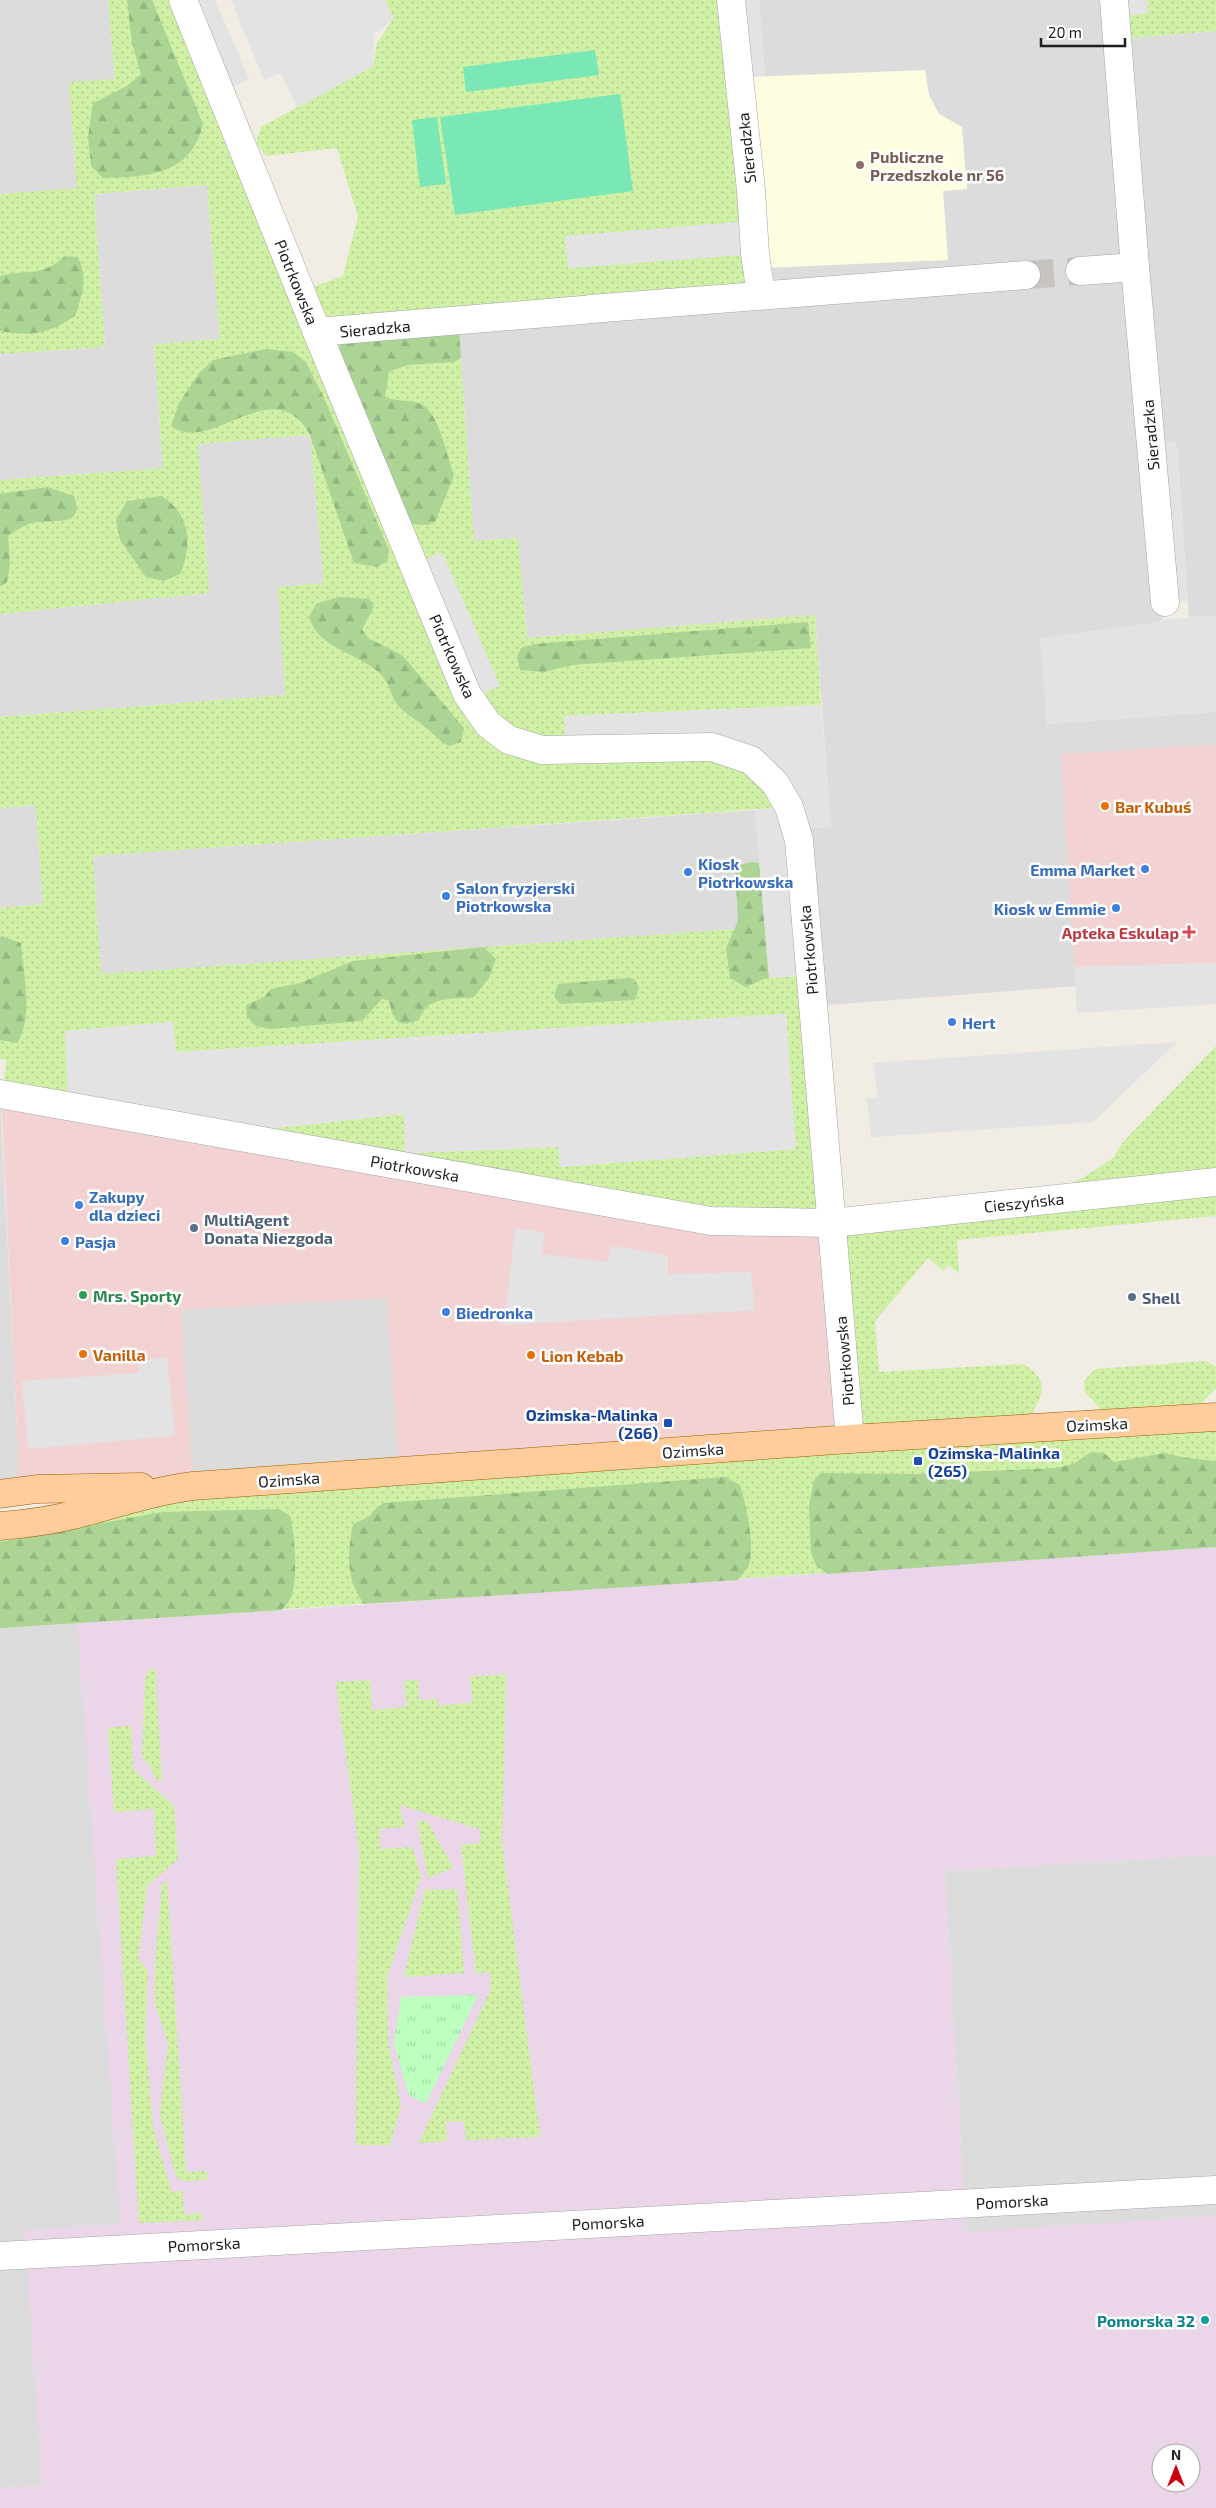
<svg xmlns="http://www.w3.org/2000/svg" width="1216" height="2508" font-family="'Exo 2',sans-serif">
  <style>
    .residential { fill: #dddcdc }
    .commercial { fill: #f3d2d3 }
    .industrial { fill: #ebd5e8; fill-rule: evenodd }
    .education { fill: #fffddf }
    .grass { fill: url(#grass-dots) }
    .forest { fill: url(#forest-firs) }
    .park { fill: url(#park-tufts) }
    .pitch { fill: #7ae8b6 }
    .parking { fill: #e3e3e3 }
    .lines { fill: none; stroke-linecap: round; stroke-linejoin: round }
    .minor-tunnel { stroke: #c7c3bd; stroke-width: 28; stroke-dasharray: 28 14; stroke-linecap: butt }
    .minor-casing { stroke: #a6a6a6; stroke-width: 29 }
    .major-casing { stroke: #9a5c00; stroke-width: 29 }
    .minor { stroke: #fff; stroke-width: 28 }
    .major { stroke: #ffcd9b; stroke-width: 28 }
    .education-dot { fill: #8d6e63; stroke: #fff; stroke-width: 2 }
    .food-dot { fill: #e8710a; stroke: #fff; stroke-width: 2 }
    .shop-dot { fill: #3f7fe0; stroke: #fff; stroke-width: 2 }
    .health-dot { fill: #e0444e; stroke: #fff; stroke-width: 2 }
    .service-dot { fill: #5c6f8a; stroke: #fff; stroke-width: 2 }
    .leisure-dot { fill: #2e9e5b; stroke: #fff; stroke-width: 2 }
    .transit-dot { fill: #1a4fb4; stroke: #fff; stroke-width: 2 }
    .culture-dot { fill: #0f9aa8; stroke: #fff; stroke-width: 2 }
    .labels { text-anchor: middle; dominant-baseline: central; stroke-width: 5; stroke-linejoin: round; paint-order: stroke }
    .street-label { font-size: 16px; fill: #1f1f1f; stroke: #fff }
    .education-label { font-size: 16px; font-weight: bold; fill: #785e54; stroke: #fff; text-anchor: start }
    .food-label { font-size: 16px; font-weight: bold; fill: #c56008; stroke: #fff; text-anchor: start }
    .shop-label { font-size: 16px; font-weight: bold; fill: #366cbe; stroke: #fff; text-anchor: start }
    .health-label { font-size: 16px; font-weight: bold; fill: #be3a42; stroke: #fff; text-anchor: end }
    .service-label { font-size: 16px; font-weight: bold; fill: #4e5e75; stroke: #fff; text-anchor: start }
    .leisure-label { font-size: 16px; font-weight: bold; fill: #27864d; stroke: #fff; text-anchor: start }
    .transit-label { font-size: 16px; font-weight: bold; fill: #164399; stroke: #fff; text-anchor: end }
    .culture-label { font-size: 16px; font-weight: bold; fill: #0d838f; stroke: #fff; text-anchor: end }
  </style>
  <defs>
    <pattern id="grass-dots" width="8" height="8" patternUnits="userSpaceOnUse" patternTransform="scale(1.25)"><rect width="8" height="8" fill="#cff0a5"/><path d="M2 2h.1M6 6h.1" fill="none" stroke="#b1cd8e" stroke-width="1.8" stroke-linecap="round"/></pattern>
    <pattern id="forest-firs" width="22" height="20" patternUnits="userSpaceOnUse" patternTransform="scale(1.25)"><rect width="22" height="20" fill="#acd495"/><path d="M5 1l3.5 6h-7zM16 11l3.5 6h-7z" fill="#94b680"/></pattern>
    <pattern id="park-tufts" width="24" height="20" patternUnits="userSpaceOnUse" patternTransform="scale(1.25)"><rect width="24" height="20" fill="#bdffbe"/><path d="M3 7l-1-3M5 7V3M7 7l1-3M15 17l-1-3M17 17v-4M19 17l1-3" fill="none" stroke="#a2daa3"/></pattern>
  </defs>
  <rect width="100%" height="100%" fill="#f1ece4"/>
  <g class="residential">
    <path d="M0 0H108L115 80 69 83 78 188 0 194Z"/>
    <path d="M759 0H1114L1118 39 1216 31V616L1189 617 1177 444 1160 603 1162 620 1155 623 1041 638 1047 724 1216 712V744L1061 754 1076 986 813 1006 795 829 831 827 815 615 527 638 518 538 474 542 458 320 765 76Z"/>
    <path d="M207 185 220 339 154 344 163 468 0 480V354L105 347 94 194Z"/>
    <path d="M310 435 324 583 285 695 0 717V614L209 593 198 444Z"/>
    <path d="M36 805 43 904 0 908V808Z"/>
    <path d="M755 810 765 927 101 975 92 856Z"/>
    <path d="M0 1094 18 1451V1491L0 1493Z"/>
    <path d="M387 1298 399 1472 193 1486 181 1310Z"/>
    <path d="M282 1610 706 2217 25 2230 42 2486 0 2488V1628Z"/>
    <path d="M1216 1855V2216L966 2233 945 1871Z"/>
  </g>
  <g class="commercial">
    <path d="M1216 744V963L1074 967 1061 754Z"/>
    <path d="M1 1095 832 1223 850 1439 399 1472 387 1298 181 1310 193 1486 18 1491V1451Z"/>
  </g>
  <path class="industrial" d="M1216 1547V1855L945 1871 966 2232 1216 2216V2508H0V2488L42 2486 24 2230 120 2224 77 1624ZM1161 2453H1191V2483H1161Z"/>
  <path class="education" d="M925 70 929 95 939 114 962 127 967 189 943 191 948 260 764 268 748 77Z"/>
  <g class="grass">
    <path d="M108 0H183L301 291 343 276 358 217 337 148 266 156 256 143 261 127 373 66 377 43 393 19 385 0H731L752 221 565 237 568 268 755 254 761 295 458 321 474 541 518 538 527 638 815 615 821 705 565 716 712 747 789 807 93 856 101 974 765 927 770 978 811 975 832 1223 1039 1200 1084 1177 1112 1159 1123 1142 1216 1046V1216L957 1240 959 1274 949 1265 943 1271 928 1258 875 1321 879 1372 1023 1364C1056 1384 1039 1398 1025 1427L1112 1422 1085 1392 1084 1381 1095 1369 1206 1361 1216 1367V1388L1186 1419 1216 1417V1547L0 1628V1526L170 1489 850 1439 832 1223 711 1221 246 1131 404 1114 406 1153 558 1147 560 1167 795 1149 786 1014 176 1052 172 1022 66 1031 68 1103 1 1095 7 1060 0 1059V908L43 904 36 805 0 808V717L285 695 278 587 324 583 310 435 198 444 209 593 0 614V480L163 468 154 344 220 339 207 185 94 194 105 347 0 354V194L77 188 69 82 115 79Z"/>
    <path d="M1147 0H1216V31L1118 39 1116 16 1148 13Z"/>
    <path d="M149 1669H155L162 1781 156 1780 151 1768 142 1756 145 1679Z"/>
    <path d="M506 1674 502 1841 540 2137 466 2140 464 2121 446 2122 447 2141 419 2143 491 1989 490 1972 476 1973 461 1845 481 1843 480 1829 399 1805 405 1827 379 1829 380 1849 412 1847 421 1877 387 1976 388 2044 401 2106 390 2145H356L359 1849 336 1682 370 1680 372 1710 407 1707 404 1681 418 1680 419 1700 437 1699 438 1706 473 1702 470 1677Z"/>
    <path d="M131 1726 133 1769 174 1806 178 1859 147 1886 138 1959 148 1971 145 2035 153 2128 172 2193 182 2190 184 2215 201 2213 202 2220 139 2223 116 1859 156 1856 154 1809 114 1812 108 1728Z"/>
    <path d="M417 1820 428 1822 453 1868 428 1878Z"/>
    <path d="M167 1882 186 2172 207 2171V2180L182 2181 176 2176 160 2115 168 2043 155 2004V1964L162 1883Z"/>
    <path d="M457 1889 464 1973 404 1977 425 1890Z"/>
  </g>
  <g class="forest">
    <path d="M127 0H152L203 124C191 175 148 177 103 178L91 166 88 137 93 103 127 86 141 74 132 43Z"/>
    <path d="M65 256 78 257C88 281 83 292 75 316 48 334 32 337 0 331V276C29 268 39 279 65 256Z"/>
    <path d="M459 332 461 358 454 362 407 365 389 372 385 397C397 403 412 398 423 405 439 415 448 458 454 476L435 522 428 525 407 524 336 353 341 343Z"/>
    <path d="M266 349 293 352 306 362 324 398 389 550 387 562 376 567 354 563 310 435C274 369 210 456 171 426L179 403 199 373 213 360Z"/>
    <path d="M47 487 74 496C87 531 47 517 29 524 21 527 14 532 8 536L10 565 7 582 0 587V494Z"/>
    <path d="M162 496C190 514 193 545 180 574L164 581 146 577 120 540 116 520 127 501Z"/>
    <path d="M339 597 370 599 374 607 362 629 368 638 402 655 464 728 461 742 449 746C438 740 434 734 425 727 416 719 406 715 398 705 389 694 391 682 376 670 353 652 318 647 309 617L316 604Z"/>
    <path d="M808 622 811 648 572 665 544 672 520 670 517 657 521 648 534 644Z"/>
    <path d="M752 862 759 863 769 978C760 979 754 985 745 987L730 978 726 948 738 921 735 866Z"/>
    <path d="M2 936 21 943C23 973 34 1017 17 1043L0 1040V937Z"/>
    <path d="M484 947 496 959 489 978 474 997C451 1000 427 995 419 1020 394 1030 395 1018 388 1000L382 999 362 1021 270 1029 256 1026 247 1017 246 1005 264 997 271 989 300 983 353 961Z"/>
    <path d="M629 978 634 979 639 987 635 1000 560 1004 554 996 558 984Z"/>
    <path d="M1091 1452 1104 1453 1114 1462 1165 1453 1187 1458 1216 1461V1547L827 1574 816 1565 811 1553 809 1506 814 1480 821 1473 914 1474 1057 1468 1075 1463Z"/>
    <path d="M725 1477 740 1485C746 1505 755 1543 749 1564 747 1569 742 1575 738 1580L364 1604C346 1579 347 1554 353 1524L370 1516 377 1507 384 1503Z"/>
    <path d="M279 1509 290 1516C295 1533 299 1586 289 1601 287 1604 284 1607 282 1610L0 1628V1542L162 1512Z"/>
  </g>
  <path class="park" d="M478 1995 426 2103 409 2096 394 2044 401 1997Z"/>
  <g class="pitch">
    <path d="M595 50 599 75 466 92 463 67Z"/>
    <path d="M620 94 633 191 455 215 440 117Z"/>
    <path d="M437 117 446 184 420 187 412 120Z"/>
  </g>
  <g class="parking">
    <path d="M195 0H215L249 79 231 87Z"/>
    <path d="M231 0H385L394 19 374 34 373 66 297 108 281 73 264 80Z"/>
    <path d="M731 0H759L765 76 739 78Z"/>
    <path d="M1128 0H1147L1148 13 1130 15Z"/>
    <path d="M752 221 755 254 568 268 565 236Z"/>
    <path d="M1176 441 1188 601 1165 602 1151 443Z"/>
    <path d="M442 552 500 686 470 698 413 564Z"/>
    <path d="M1216 616V712L1047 724 1040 638 1155 623 1162 620Z"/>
    <path d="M821 705 831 827 796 829 811 975 769 978 755 810 789 807 751 760 567 750 564 716Z"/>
    <path d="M1216 963V1004L1077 1013 1074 967Z"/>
    <path d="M786 1014 796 1149 560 1167 558 1147 405 1153 404 1114 246 1131 68 1103 65 1031 173 1022 176 1052Z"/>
    <path d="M1177 1042 1093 1122 871 1137 867 1098 877 1097 874 1063Z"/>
    <path d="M515 1228 544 1232 542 1254 606 1262 612 1246 668 1255V1274L751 1272 755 1310 504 1325Z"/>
    <path d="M167 1358 175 1436 28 1449 22 1381 139 1373 138 1360Z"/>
  </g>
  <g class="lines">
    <path class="minor-tunnel" d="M1026 275 1080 271"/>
    <defs>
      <g id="minor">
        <path d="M183 0 317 332 467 694 488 724 509 740 542 750 712 747 751 760 775 783 789 807 799 840 850 1439"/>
        <path d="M731 0 751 190 755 254 761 295"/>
        <path d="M1114 0 1135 267 1165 602"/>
        <path d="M1080 271 1135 267"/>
        <path d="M590 309 1026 275"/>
        <path d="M317 332 583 310"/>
        <path d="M0 1094 711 1221 832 1223 1216 1182"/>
        <path d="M0 2256 1216 2190"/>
      </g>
      <g id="major">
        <path d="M0 1494 37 1489 141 1487"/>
        <path d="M0 1526C25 1524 49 1521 73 1515 113 1505 152 1491 193 1486L850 1439 1216 1417"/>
      </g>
    </defs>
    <use href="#minor" class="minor-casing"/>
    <use href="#major" class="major-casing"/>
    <use href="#minor" class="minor"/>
    <use href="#major" class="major"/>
  </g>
  <circle class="education-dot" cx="860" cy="165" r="5"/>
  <g class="food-dot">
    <circle cx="1105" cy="806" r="5"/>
    <circle cx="83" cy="1354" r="5"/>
    <circle cx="531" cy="1355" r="5"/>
  </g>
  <g class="shop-dot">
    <circle cx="1145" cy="869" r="5"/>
    <circle cx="688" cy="872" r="5"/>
    <circle cx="446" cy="896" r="5"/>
    <circle cx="1116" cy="908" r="5"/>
    <circle cx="952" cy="1022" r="5"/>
    <circle cx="79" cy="1205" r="5"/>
    <circle cx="65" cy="1241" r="5"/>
    <circle cx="446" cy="1312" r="5"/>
  </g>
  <path class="health-dot" d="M1186.5 924.5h5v5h5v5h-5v5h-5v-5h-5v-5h5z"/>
  <g class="service-dot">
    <circle cx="194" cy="1228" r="5"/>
    <circle cx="1132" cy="1297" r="5"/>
  </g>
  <circle class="leisure-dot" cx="83" cy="1295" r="5"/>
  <g class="transit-dot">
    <rect x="663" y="1418" width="10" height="10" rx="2.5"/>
    <rect x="913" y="1456" width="10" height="10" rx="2.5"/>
  </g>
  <circle class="culture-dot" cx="1205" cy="2320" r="5"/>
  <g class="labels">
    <g class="street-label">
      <text transform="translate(746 148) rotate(-96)">Sieradzka</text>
      <text transform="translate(297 282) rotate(68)">Piotrkowska</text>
      <text transform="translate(375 328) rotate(-5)">Sieradzka</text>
      <text transform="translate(1150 435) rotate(-95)">Sieradzka</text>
      <text transform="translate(453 656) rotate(66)">Piotrkowska</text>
      <text transform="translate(808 950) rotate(-95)">Piotrkowska</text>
      <text transform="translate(415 1168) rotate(10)">Piotrkowska</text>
      <text transform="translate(1024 1202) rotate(-6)">Cieszyńska</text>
      <text transform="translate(844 1361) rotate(-95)">Piotrkowska</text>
      <text transform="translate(1097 1424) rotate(-3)">Ozimska</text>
      <text transform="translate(693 1450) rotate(-4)">Ozimska</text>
      <text transform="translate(289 1479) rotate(-4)">Ozimska</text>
      <text transform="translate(1012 2201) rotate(-3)">Pomorska</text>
      <text transform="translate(608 2222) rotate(-3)">Pomorska</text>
      <text transform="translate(204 2244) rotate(-3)">Pomorska</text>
    </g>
    <g class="education-label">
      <text x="870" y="156">Publiczne<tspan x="870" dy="18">Przedszkole nr 56</tspan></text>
    </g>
    <g class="food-label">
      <text x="1115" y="806">Bar Kubuś</text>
      <text x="93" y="1354">Vanilla</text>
      <text x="541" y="1355">Lion Kebab</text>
    </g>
    <g class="shop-label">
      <text x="698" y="863">Kiosk<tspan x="698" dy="18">Piotrkowska</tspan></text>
      <text x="1135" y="869" text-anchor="end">Emma Market</text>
      <text x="456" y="887">Salon fryzjerski<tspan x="456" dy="18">Piotrkowska</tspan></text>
      <text x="1106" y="908" text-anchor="end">Kiosk w Emmie</text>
      <text x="962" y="1022">Hert</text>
      <text x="89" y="1196">Zakupy<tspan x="89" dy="18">dla dzieci</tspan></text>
      <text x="75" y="1241">Pasja</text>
      <text x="456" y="1312">Biedronka</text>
    </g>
    <g class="health-label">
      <text x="1179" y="932">Apteka Eskulap</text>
    </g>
    <g class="service-label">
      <text x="204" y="1219">MultiAgent<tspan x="204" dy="18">Donata Niezgoda</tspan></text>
      <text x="1142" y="1297">Shell</text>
    </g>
    <g class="leisure-label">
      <text x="93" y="1295">Mrs. Sporty</text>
    </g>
    <g class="transit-label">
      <text x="658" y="1414">Ozimska-Malinka<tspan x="658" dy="18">(266)</tspan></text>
      <text x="928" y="1452" text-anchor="start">Ozimska-Malinka<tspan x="928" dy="18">(265)</tspan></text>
    </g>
    <g class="culture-label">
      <text x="1195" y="2320">Pomorska 32</text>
    </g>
  </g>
  <g transform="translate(1176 2468)"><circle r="24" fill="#ffffff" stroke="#a5a5a5"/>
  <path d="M0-4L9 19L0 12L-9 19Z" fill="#ce000e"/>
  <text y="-8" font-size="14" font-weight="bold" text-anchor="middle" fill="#1f1f1f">N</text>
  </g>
  <path d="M1041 38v8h84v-8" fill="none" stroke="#1f1f1f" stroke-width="2.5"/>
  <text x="1048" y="38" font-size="15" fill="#1f1f1f" stroke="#ffffff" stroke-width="4" paint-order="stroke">20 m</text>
</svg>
